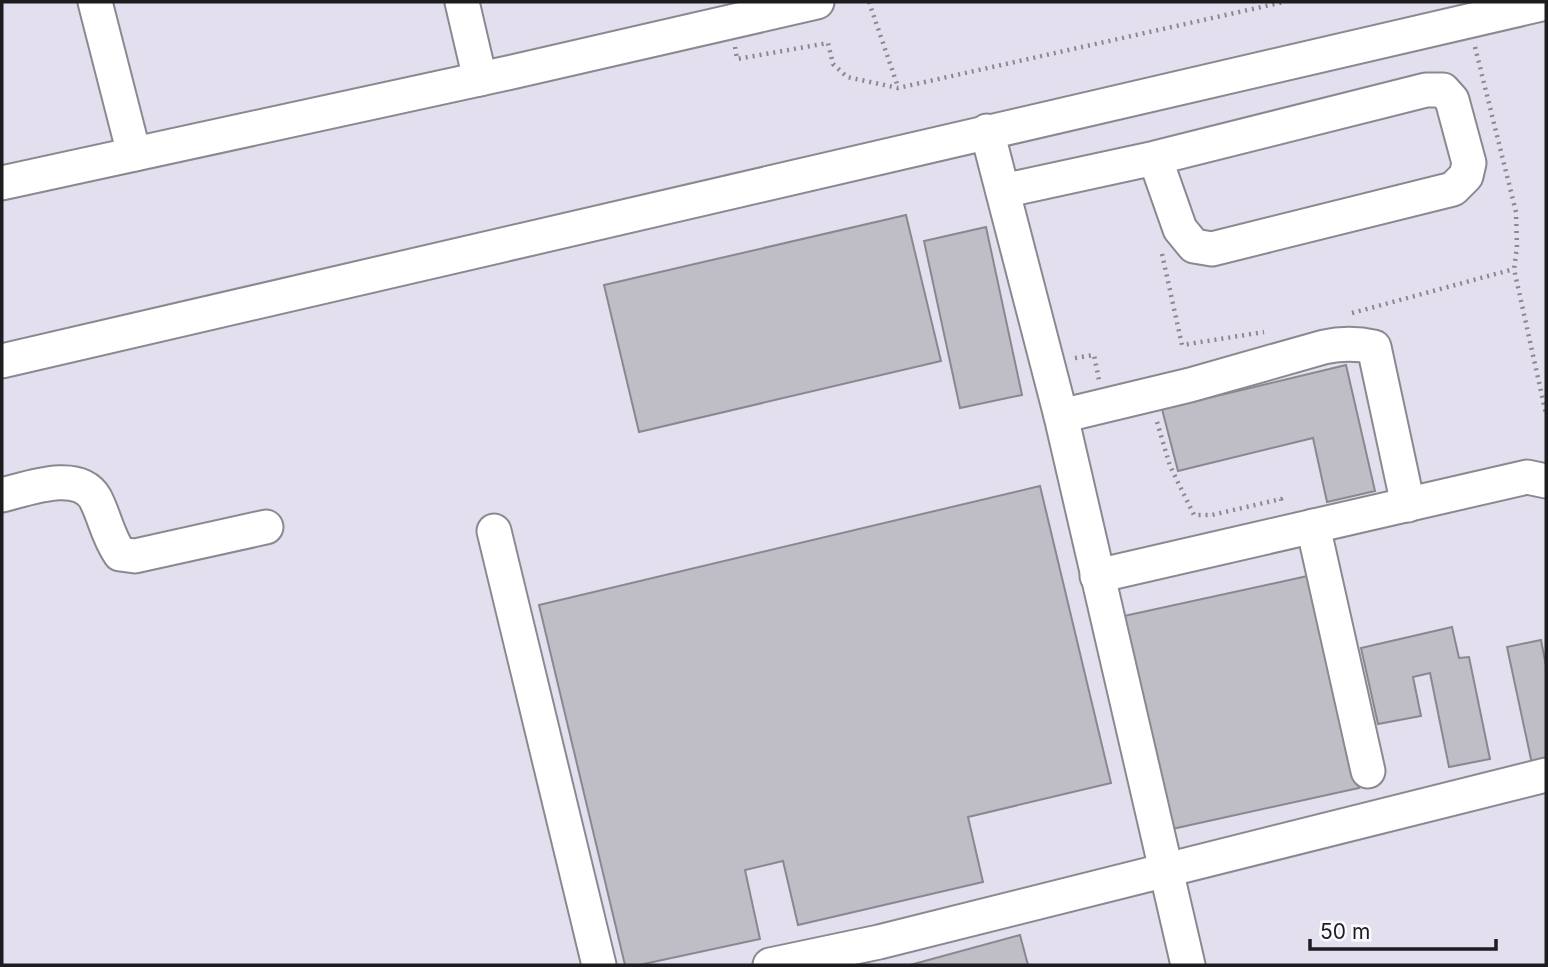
<svg xmlns="http://www.w3.org/2000/svg" width="1548" height="967" font-family="Inter,sans-serif">
  <style>
    .built { fill: #e3dfee }
    .building { fill: #bfbdc5; stroke: #8a888f; stroke-width: 2 }
    .lines { fill: none; stroke-linecap: round; stroke-linejoin: round }
    .minor-casing { stroke: #8b8990; stroke-width: 37 }
    .path { stroke: #8a898f; stroke-width: 4.5; stroke-dasharray: 2 5; stroke-linecap: butt }
    .minor { stroke: #fff; stroke-width: 33 }
  </style>
  <rect width="100%" height="100%" fill="#eeecf4"/>
  <rect class="built" x="2" y="2" width="1544" height="963"/>
  <g class="building">
    <path d="M906 215 941 361 639 432 604 285Z"/>
    <path d="M986 227 1022 395 960 408 924 241Z"/>
    <path d="M1346 365 1375 491 1327 502 1313 438 1178 471 1162 409Z"/>
    <path d="M1040 486 1111 783 968 817 983 882 798 925 783 861 745 870 760 939 639 965H625L539 605Z"/>
    <path d="M1312 575 1359 788 1172 829 1124 616Z"/>
    <path d="M1452 627 1459 658 1469 657 1490 759 1449 767 1430 673 1413 677 1421 716 1378 724 1361 648Z"/>
    <path d="M1541 640 1546 666V761L1532 764 1507 647Z"/>
    <path d="M1020 935 1028 965H910Z"/>
  </g>
  <g class="lines">
    <defs>
      <g id="minor">
        <path d="M95 2 134 154"/>
        <path d="M462 2 480 79"/>
        <path d="M987 131 1061 416 1188 965"/>
        <path d="M2 183 512 72 817 2"/>
        <path d="M1003 191 1155 158 1426 90H1443L1452 100 1469 163 1466 176 1453 189 1212 249 1194 246 1180 229 1155 158"/>
        <path d="M2 361 1546 3"/>
        <path d="M1061 416 1190 385 1324 347C1342 343 1356 343 1374 347L1408 505"/>
        <path d="M2 495C27 489 78 469 95 498 105 517 107 535 120 554L135 556 266 527"/>
        <path d="M1313 526 1368 771"/>
        <path d="M494 531 599 965"/>
        <path d="M1097 576 1527 477 1546 481"/>
        <path d="M770 965 879 942 1546 775"/>
      </g>
    </defs>
    <use href="#minor" class="minor-casing"/>
    <g class="path">
      <path d="M869 2 898 87"/>
      <path d="M735 47 737 59 828 43 833 64 847 77 898 88 1284 2"/>
      <path d="M1475 47 1516 212 1517 247 1514 269 1546 414"/>
      <path d="M1162 254 1182 345 1264 332"/>
      <path d="M1352 313 1514 269"/>
      <path d="M1075 358 1094 355 1099 380"/>
      <path d="M1157 422 1170 466 1194 515H1212L1281 499 1282 505"/>
    </g>
    <use href="#minor" class="minor"/>
  </g>
  <rect width="1548" height="967" fill="none" stroke="#1d1c1f" stroke-width="7"/>
  <path d="M1310 939v10h186v-10" fill="none" stroke="#1d1c1f" stroke-width="3.5"/>
  <text x="1320" y="939" font-size="21" fill="#1d1c1f" stroke="#fbfaff" stroke-width="5" paint-order="stroke">50 m</text>
</svg>
